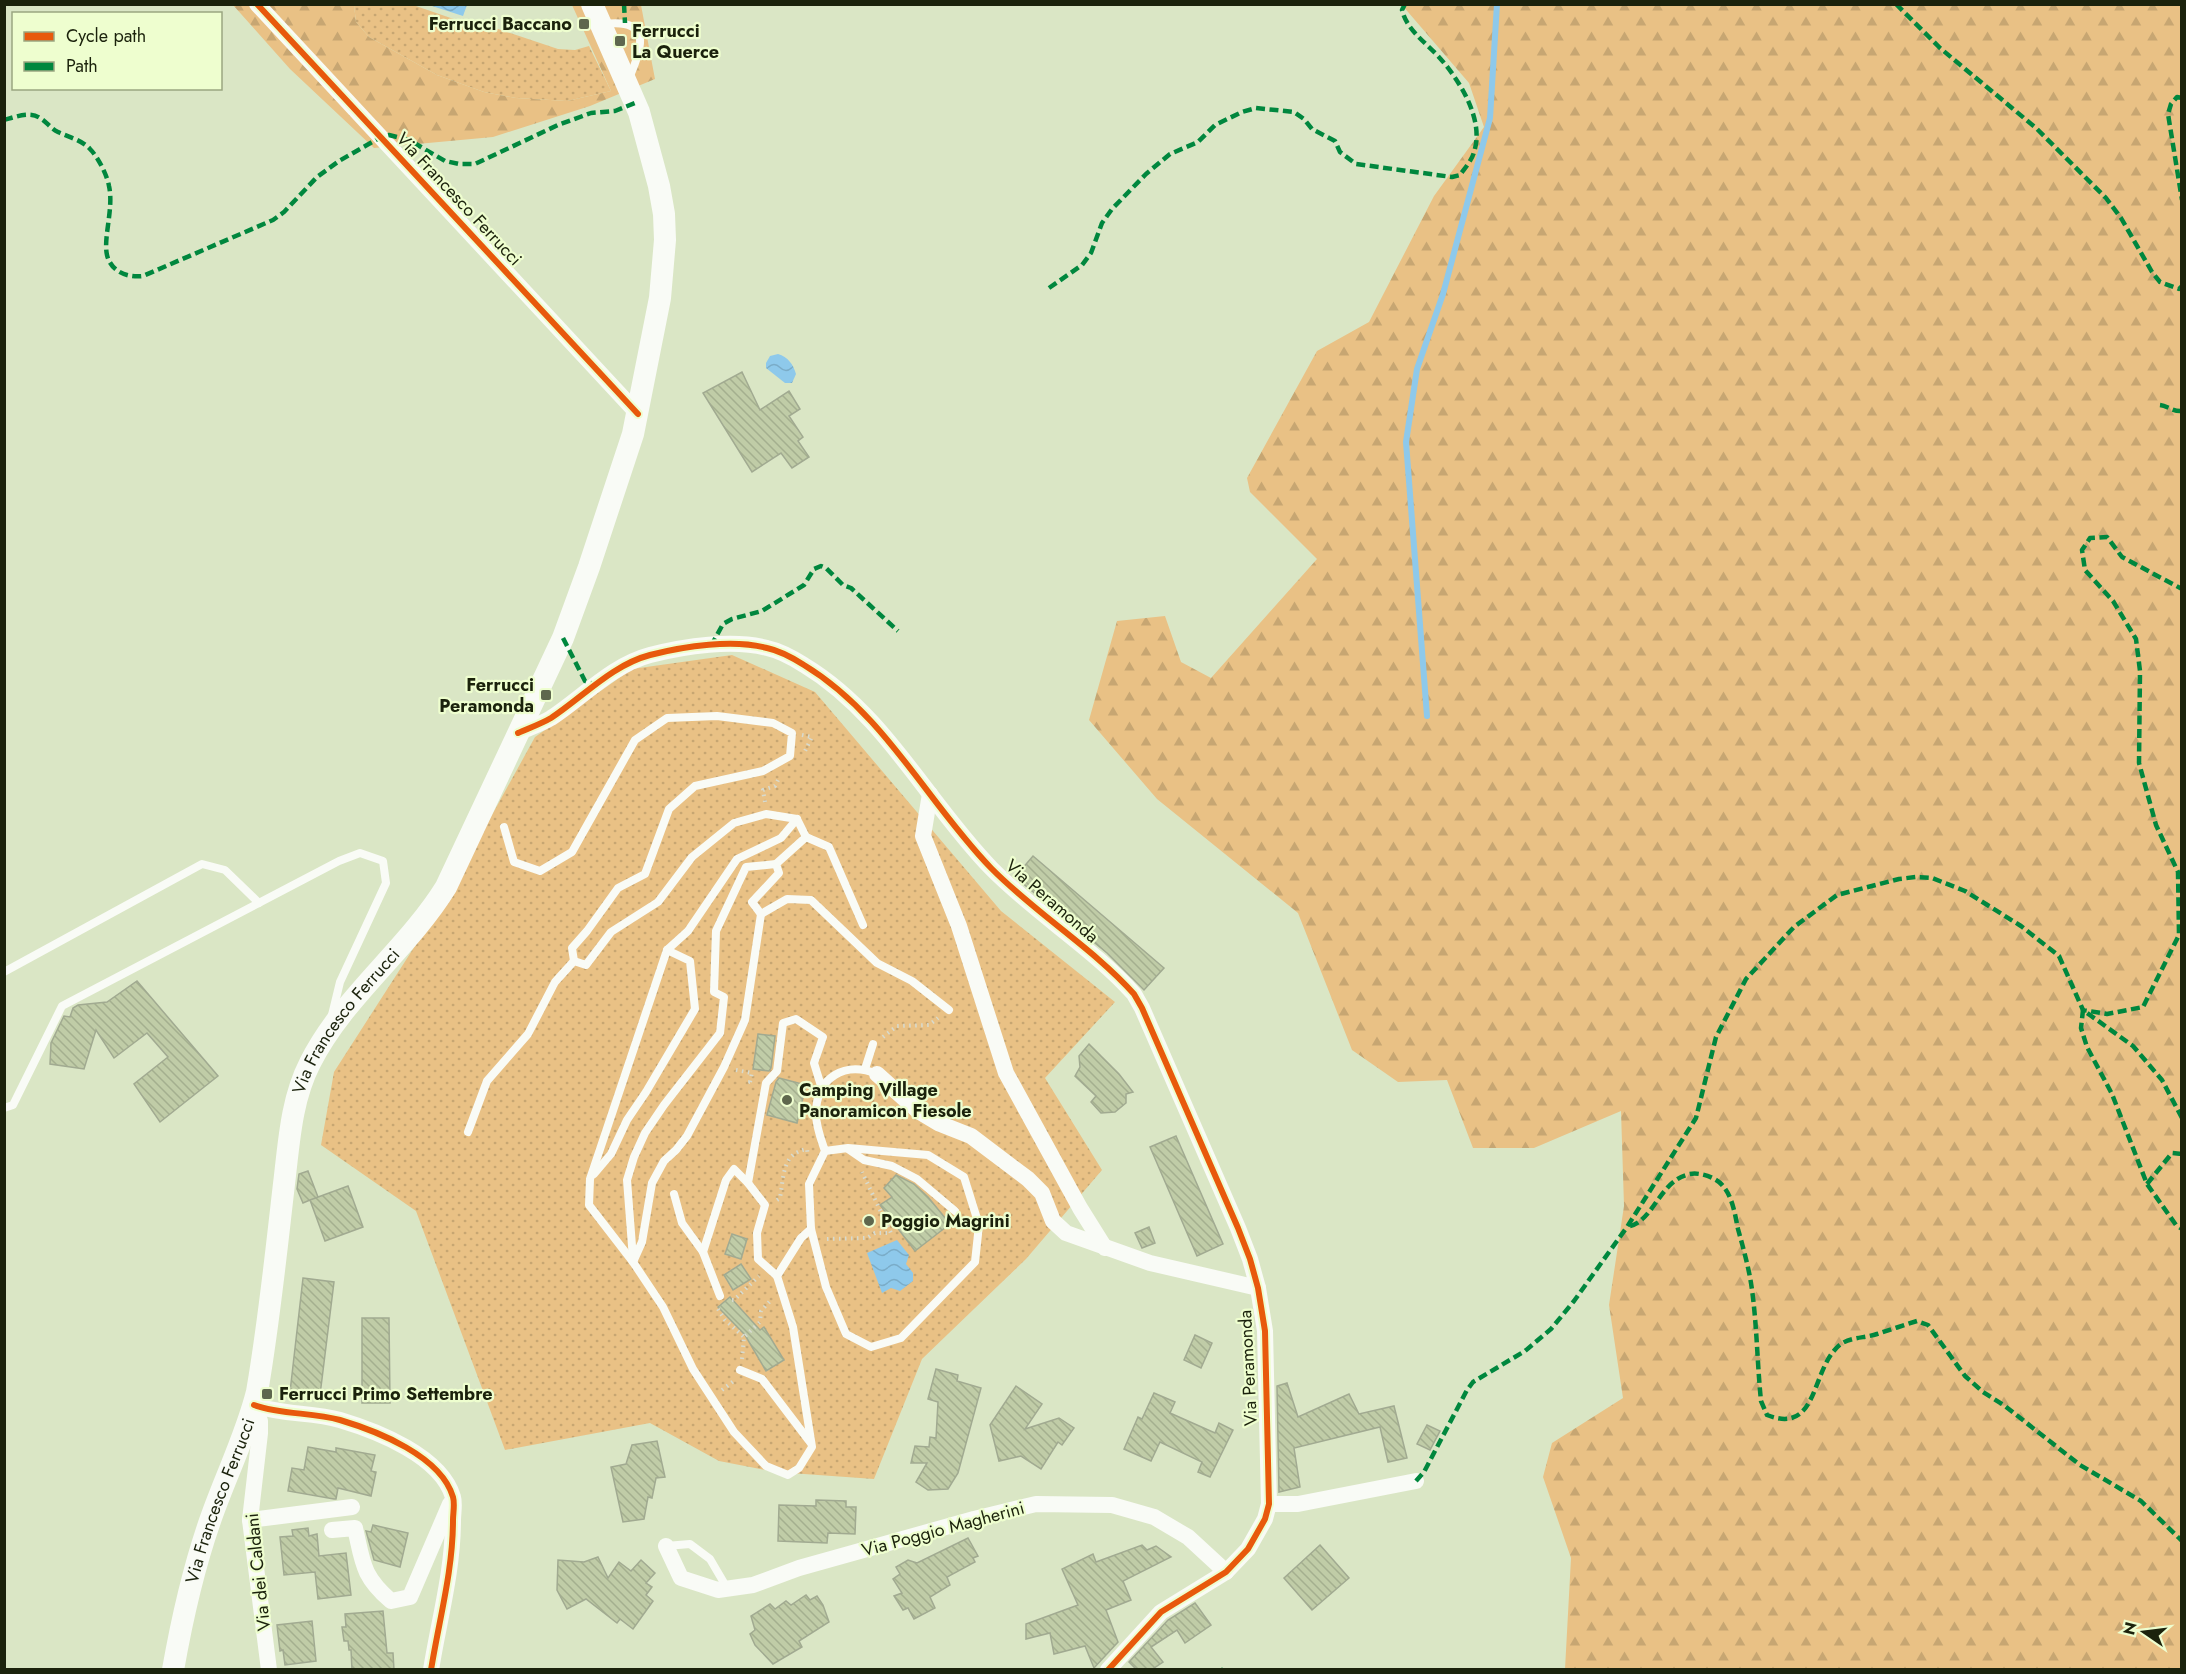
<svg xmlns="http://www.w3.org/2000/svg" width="2186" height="1674" font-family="Jost,sans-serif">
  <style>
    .grass { fill: url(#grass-dots) }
    .forest { fill: url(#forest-firs) }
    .water { fill: url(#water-waves) }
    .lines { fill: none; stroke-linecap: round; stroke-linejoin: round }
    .stream { stroke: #8ec9eb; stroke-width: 6 }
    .building { fill: url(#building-back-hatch); stroke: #a1aa91; stroke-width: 1.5 }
    .path { stroke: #d7dbd0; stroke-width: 4; stroke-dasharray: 1.5 4.5; stroke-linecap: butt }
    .service { stroke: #f9fbf6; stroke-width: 8 }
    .minor { stroke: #f9fbf6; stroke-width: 16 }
    .secondary { stroke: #f9fbf6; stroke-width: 22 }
    .quiet { stroke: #00873e; stroke-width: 4.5; stroke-dasharray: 9 4.5; stroke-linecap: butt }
    .cycleway-casing { stroke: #eefecf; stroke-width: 10 }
    .cycleway { stroke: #e8590c; stroke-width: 6 }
    .poi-dot { fill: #5e674d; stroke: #eefecf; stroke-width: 2 }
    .labels { text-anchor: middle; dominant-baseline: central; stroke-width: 4.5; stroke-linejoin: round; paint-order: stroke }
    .poi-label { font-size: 18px; font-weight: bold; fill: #1b220c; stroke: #eefecf; text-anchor: start }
    .street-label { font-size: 18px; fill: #1b220c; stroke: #eefecf }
  </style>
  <defs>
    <pattern id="grass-dots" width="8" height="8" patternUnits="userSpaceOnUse" patternTransform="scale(1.5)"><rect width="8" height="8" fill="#e9c185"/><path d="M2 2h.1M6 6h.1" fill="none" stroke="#c7a672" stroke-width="1.8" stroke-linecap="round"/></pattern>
    <pattern id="forest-firs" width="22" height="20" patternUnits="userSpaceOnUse" patternTransform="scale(1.5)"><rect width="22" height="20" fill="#e9c185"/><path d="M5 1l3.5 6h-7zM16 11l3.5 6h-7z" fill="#c7a672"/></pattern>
    <pattern id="water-waves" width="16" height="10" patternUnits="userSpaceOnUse" patternTransform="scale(1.5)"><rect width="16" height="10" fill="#8ec9eb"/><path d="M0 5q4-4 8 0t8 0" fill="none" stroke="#7aacc8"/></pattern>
    <pattern id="building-back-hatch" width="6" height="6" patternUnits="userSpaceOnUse" patternTransform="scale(1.5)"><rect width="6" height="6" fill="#c0cca7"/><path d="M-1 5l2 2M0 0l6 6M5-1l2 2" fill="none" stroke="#a4af8f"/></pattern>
  </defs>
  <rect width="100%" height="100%" fill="#dae6c5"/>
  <g class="grass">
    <path d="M354 5H413L471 25 474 21 558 49 575 50 589 46 611 91 567 101 516 98 484 92 437 75 369 37 356 22Z"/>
    <path d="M732 655 815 692 1001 911 1115 1002 1045 1078 1102 1170 1026 1259 922 1359 874 1479 776 1472 719 1461 650 1423 505 1450 416 1211 321 1145 334 1072 449 893 535 737 632 669Z"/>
  </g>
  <g class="forest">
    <path d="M233 5H354L356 22 369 37 437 75 484 92 516 98 567 101 611 91 572 5H641L655 79 590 106 493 137 374 148 290 69Z"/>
    <path d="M1402 5H2181V1669H1565L1571 1558 1543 1477 1552 1443 1623 1398 1609 1305 1624 1206 1621 1111 1534 1148H1473L1447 1080 1398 1082 1352 1050 1298 913 1157 799 1089 720 1117 621 1165 616 1181 662 1211 678 1317 559 1250 492 1247 478 1317 351 1369 322 1434 196 1484 127 1469 83Z"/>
  </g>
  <g class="water">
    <path d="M429 5H467L463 16Z"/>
    <path d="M778 354C788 357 793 364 796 374L792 383H785L766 368V363L770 356Z"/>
    <path d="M897 1240 909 1255 906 1264 913 1273V1281L900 1291 891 1288 882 1293 867 1253Z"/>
  </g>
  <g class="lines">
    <path class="stream" d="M1427 716 1406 442 1417 369 1443 294 1490 118 1497 4"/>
  </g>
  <g class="building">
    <path d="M742 372 760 410 789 391 800 409 789 416 803 437 798 441 809 457 792 468 781 453 752 472 703 393Z"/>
    <path d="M1033 856 1164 968 1144 990 1107 953 1015 877Z"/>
    <path d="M137 981 218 1076 160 1122 134 1084 168 1057 147 1033 114 1058 96 1030 84 1069 50 1064 51 1043 64 1016 70 1017 73 1008 78 1005 107 1002Z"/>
    <path d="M758 1034 775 1036 771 1068 769 1071 753 1069Z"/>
    <path d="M1089 1044 1119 1074 1133 1092 1126 1094V1103L1115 1112 1101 1113 1091 1102 1096 1096 1075 1076 1080 1067 1079 1056Z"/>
    <path d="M779 1078 806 1085 797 1123 767 1115 776 1082Z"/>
    <path d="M1176 1136 1223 1244 1197 1256 1150 1147Z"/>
    <path d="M308 1171 318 1197 310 1200 348 1186 363 1227 325 1241 310 1200 303 1203 297 1189 299 1174Z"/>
    <path d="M896 1175 914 1184 928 1197 950 1224 915 1251 880 1205 892 1197 884 1188Z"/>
    <path d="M1149 1227 1155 1243 1142 1248 1135 1233Z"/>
    <path d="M732 1234 747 1239 741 1259 725 1254Z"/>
    <path d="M741 1264 751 1279 733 1290 724 1275Z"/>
    <path d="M303 1278 334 1282 320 1395 290 1392Z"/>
    <path d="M730 1297 760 1330 764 1327 784 1360 766 1371 745 1335 718 1307Z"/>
    <path d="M362 1318H389L390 1403H362Z"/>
    <path d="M1195 1335 1212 1343 1201 1368 1184 1360Z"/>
    <path d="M936 1369 958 1375 957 1381 981 1388 958 1473 948 1489 928 1490 916 1482 927 1463H911L915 1446 929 1447 930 1437 936 1438 938 1402 928 1399Z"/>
    <path d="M1287 1383 1298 1417 1349 1394 1359 1414 1394 1406 1407 1458 1388 1462 1380 1427 1294 1448 1300 1487 1279 1492 1277 1386Z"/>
    <path d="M1016 1386 1042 1404 1025 1429 1059 1418 1074 1428 1062 1445 1058 1442 1041 1469 1021 1456 999 1461 990 1425Z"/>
    <path d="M1154 1393 1175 1402 1170 1413 1215 1433 1219 1423 1233 1430 1210 1477 1198 1472 1202 1462 1160 1442 1151 1461 1124 1449 1138 1417 1142 1419Z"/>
    <path d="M1427 1425 1440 1431 1430 1450 1417 1444Z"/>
    <path d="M657 1441 665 1477 656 1478 652 1498 648 1497 644 1519 623 1522 611 1467 626 1464 632 1445Z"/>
    <path d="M308 1447 336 1452V1448L375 1455 371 1471 376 1472 371 1496 338 1488 336 1499H334L288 1491 292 1468 304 1470Z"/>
    <path d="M816 1500 846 1501V1507H856L855 1534 828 1533 827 1543 778 1541 779 1505 816 1506Z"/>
    <path d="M373 1525 408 1533 400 1567 374 1560 366 1531 371 1532Z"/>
    <path d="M308 1528 309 1536 317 1534 319 1556 346 1553 351 1595 318 1599 315 1572 284 1575 280 1537 293 1536 292 1530Z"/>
    <path d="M968 1538 978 1556 973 1558 975 1562 947 1577 950 1585 930 1597 935 1608 914 1619 908 1608 903 1610 894 1596 902 1593 893 1579 900 1574 896 1567 908 1560 917 1563Z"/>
    <path d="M1142 1545 1147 1550 1156 1546 1171 1557 1123 1581 1131 1600 1106 1610 1118 1642 1094 1668 1085 1646 1054 1654 1050 1633 1026 1639V1624L1078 1605 1062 1569 1093 1554 1096 1562Z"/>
    <path d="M1320 1545 1349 1578 1312 1610 1284 1578Z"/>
    <path d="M598 1557 608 1578 619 1562 631 1571 641 1560 655 1573 646 1583 652 1587 646 1595 653 1601 633 1629 620 1619 617 1623 586 1599 567 1609 557 1590 558 1560 584 1562Z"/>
    <path d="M806 1595 810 1600 817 1596 823 1605 829 1622 799 1641 802 1647 773 1664 755 1645 750 1634 755 1630 751 1616 770 1604 775 1609 786 1601 791 1605Z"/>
    <path d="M1195 1603 1211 1625 1185 1643 1177 1630 1151 1647 1163 1662 1151 1670H1137L1129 1662 1168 1620Z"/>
    <path d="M383 1611 387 1653H393L394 1670H352L351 1650H349L348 1641H344L342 1627H346L345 1614Z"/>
    <path d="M312 1621 316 1661 285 1665 283 1650 280 1651 277 1625Z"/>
  </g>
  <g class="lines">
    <g class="path">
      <path d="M802 735 812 737 805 751"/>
      <path d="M765 802 763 790 775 786 780 776"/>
      <path d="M883 1037 897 1026 929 1025 938 1018"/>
      <path d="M736 1070 752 1073 750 1082H754"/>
      <path d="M777 1200 780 1198C784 1176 782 1153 807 1149L808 1156"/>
      <path d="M827 1239 867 1238 875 1233H891L862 1172"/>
      <path d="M732 1300H734L759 1276"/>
      <path d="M718 1309 725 1320 744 1337"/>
      <path d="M742 1359 744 1337 760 1322 761 1311 771 1300"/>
      <path d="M722 1390 735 1380"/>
    </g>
    <g class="service">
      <path d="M604 24C652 18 643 47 629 78"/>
      <path d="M504 827 514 862 540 871 572 852 635 740 667 718 717 716 773 723 792 733 790 756 763 771 695 786 669 809 645 874 618 888 587 931 572 948 574 961"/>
      <path d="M806 837 829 847 863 925"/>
      <path d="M761 914 787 899 811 900 877 963 912 981 949 1010"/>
      <path d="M4 972 202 864 225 870 259 903"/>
      <path d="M865 1069 873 1044"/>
      <path d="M4 1108 13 1105 62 1006 339 861 360 853 383 861 386 883 340 982 332 1015"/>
      <path d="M468 1132 487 1081 528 1034 555 982 574 961 586 965 611 932 658 902 692 857 734 823 766 814 797 819 781 838 737 859 688 931 667 950 590 1179 589 1205 633 1262 663 1307 693 1369 734 1432 766 1466 788 1475 799 1468 812 1447 793 1327 777 1276 801 1238 811 1229"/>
      <path d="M848 1149 864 1160 892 1166 917 1179 955 1211"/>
      <path d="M825 1151 848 1148 928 1155 964 1177 979 1225 975 1262 901 1338 871 1347 846 1334 826 1287 811 1229 809 1184 825 1151C821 1139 816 1127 816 1114 816 1077 845 1061 877 1074"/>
      <path d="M594 1174 611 1154 627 1120 646 1092 695 1009 690 961 667 950"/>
      <path d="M674 1194 682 1223 703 1252"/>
      <path d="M633 1259 627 1180 634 1157 645 1133 664 1105 720 1033 724 997 714 992 716 931 746 867 776 864"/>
      <path d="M633 1262 642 1242 652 1183 664 1161 676 1150 687 1136 724 1067 745 1020 761 914 752 902 779 873 776 864 806 837 797 819"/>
      <path d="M777 1276 758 1259 757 1233 765 1205 748 1183 766 1083 777 1071 783 1023 796 1019 823 1037 814 1063 822 1089"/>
      <path d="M720 1296 703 1252 726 1180 734 1169 748 1183"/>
      <path d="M740 1370 762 1379 810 1442"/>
      <path d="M666 1546 690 1544 710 1559 727 1588"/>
    </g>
    <g class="minor">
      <path d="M257 4 638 414"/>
      <path d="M518 733C529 728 541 724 551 718 583 697 612 665 650 655 685 646 733 639 767 648 781 651 793 658 804 665 885 714 927 802 991 868 1035 913 1093 948 1134 994L1142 1008 1238 1228 1250 1259 1258 1288 1265 1331 1269 1504 1265 1519 1248 1549 1226 1572 1161 1612 1108 1670"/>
      <path d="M930 794 923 836 959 926 1006 1073 1080 1208 1105 1248"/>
      <path d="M877 1074 918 1111 938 1123 971 1136 1028 1179 1042 1193 1053 1221 1066 1233 1150 1263 1258 1288"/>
      <path d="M254 1405C282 1415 312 1412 340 1420 377 1431 441 1456 453 1497 455 1504 453 1513 453 1520 453 1571 439 1620 431 1670"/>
      <path d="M254 1405 260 1421V1433L250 1520 269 1670"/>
      <path d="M1269 1504H1298L1416 1481"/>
      <path d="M250 1520 352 1507"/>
      <path d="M332 1530 355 1528C363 1563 362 1576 391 1601L410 1597 450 1504"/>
      <path d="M666 1546 681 1578 718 1590 753 1585 799 1568 974 1519 1036 1504 1112 1505 1154 1517 1188 1537 1226 1572"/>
    </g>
    <path class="secondary" id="s1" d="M173 1670C182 1619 194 1566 211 1518 226 1475 246 1436 257 1392 269 1323 276 1253 284 1184 289 1143 291 1100 310 1063 343 997 407 950 446 887L563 638 589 567 633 434 660 298 665 240 664 214 659 186 639 112 592 4"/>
    <g class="quiet">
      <path d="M624 4 625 23"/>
      <path d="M1896 4 1940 48 2036 128 2106 198 2121 218 2152 272 2160 282 2179 289 2182 286"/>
      <path d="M2182 98 2177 97 2171 104 2168 114 2182 200"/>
      <path d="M4 120C15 117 30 111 40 118 47 122 50 128 58 132 68 137 82 140 90 149 98 157 107 175 109 186 114 208 103 238 107 255 111 272 128 278 143 276L273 220 284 212 317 177 339 161 381 137 389 135 409 140 445 161 459 164H475L558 125 591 113 615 111 635 103"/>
      <path d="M1049 288 1082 265 1091 253 1102 223 1112 209 1146 174 1170 154 1198 142 1215 125 1242 112 1256 108 1294 112 1304 119 1312 129 1335 141 1340 152 1356 164 1452 177 1460 175C1465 168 1472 160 1474 152 1485 120 1459 79 1438 56 1424 41 1407 30 1402 10L1405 4"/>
      <path d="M2160 405C2168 406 2173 412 2182 411"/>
      <path d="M563 638 585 681 596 685"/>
      <path d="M711 646 723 624 732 619 762 611 804 585 814 569 821 566 826 568 843 585 851 588 898 631"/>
      <path d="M2182 1118 2162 1080 2133 1046 2083 1010 2081 1028 2087 1047 2112 1094 2147 1184 2176 1225 2182 1229"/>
      <path d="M2147 1184 2172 1153 2182 1154"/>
      <path d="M1630 1226C1654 1220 1660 1180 1690 1174 1701 1172 1717 1178 1723 1186 1733 1198 1735 1215 1738 1229 1743 1247 1748 1265 1751 1283 1757 1322 1757 1362 1761 1401L1767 1415C1820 1436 1810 1367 1841 1344 1851 1337 1865 1338 1877 1334 1890 1330 1904 1325 1917 1321L1928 1325 1965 1376 1983 1392 2005 1406 2080 1465 2141 1501 2182 1541"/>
      <path d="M1416 1481 1424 1472 1467 1390 1473 1382 1525 1351 1551 1329 1574 1301 1627 1227 1696 1118 1716 1037 1746 979 1794 927 1837 895 1899 879 1916 877 1932 878 1965 891 2021 926 2059 956 2083 1010 2107 1014 2143 1007 2179 935 2178 872 2156 825 2139 763 2140 671 2136 639 2113 601 2085 570 2082 550 2090 538 2107 537 2122 557 2182 589"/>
      <path d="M1221 1670H1223"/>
    </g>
    <defs>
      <g id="cycleway">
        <path d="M257 4 638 414"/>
        <path d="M518 733C529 728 541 724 551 718 583 697 612 665 650 655 685 646 733 639 767 648 781 651 793 658 804 665 885 714 927 802 991 868 1035 913 1093 948 1134 994L1142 1008 1238 1228 1250 1259 1258 1288 1265 1331 1269 1504 1265 1519 1248 1549 1226 1572 1161 1612 1108 1670"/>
        <path d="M254 1405C282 1415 312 1412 340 1420 377 1431 441 1456 453 1497 455 1504 453 1513 453 1520 453 1571 439 1620 431 1670"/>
      </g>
    </defs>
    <use href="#cycleway" class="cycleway-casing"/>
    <use href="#cycleway" class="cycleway"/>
  </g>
  <g class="poi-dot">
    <rect x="578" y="18" width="12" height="12" rx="3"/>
    <rect x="614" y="35" width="12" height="12" rx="3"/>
    <rect x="540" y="689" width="12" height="12" rx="3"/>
    <circle cx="787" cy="1100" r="6"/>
    <circle cx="869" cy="1221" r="6"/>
    <rect x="261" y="1388" width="12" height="12" rx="3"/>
  </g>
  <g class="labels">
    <g class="poi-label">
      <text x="572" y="24" text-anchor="end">Ferrucci Baccano</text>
      <text x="632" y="31">Ferrucci<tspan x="632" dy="21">La Querce</tspan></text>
      <text x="534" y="685" text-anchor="end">Ferrucci<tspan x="534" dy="21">Peramonda</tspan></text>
      <text x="799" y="1090">Camping Village<tspan x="799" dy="21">Panoramicon Fiesole</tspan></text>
      <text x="881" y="1221">Poggio Magrini</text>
      <text x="279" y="1394">Ferrucci Primo Settembre</text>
    </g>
    <g class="street-label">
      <text transform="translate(459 199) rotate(47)">Via Francesco Ferrucci</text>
      <text transform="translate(1052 901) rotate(41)">Via Peramonda</text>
      <text stroke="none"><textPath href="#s1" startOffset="680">Via Francesco Ferrucci</textPath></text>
      <text transform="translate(1248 1368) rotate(-93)">Via Peramonda</text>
      <text stroke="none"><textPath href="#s1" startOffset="176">Via Francesco Ferrucci</textPath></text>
      <text transform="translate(943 1529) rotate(-15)">Via Poggio Magherini</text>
      <text transform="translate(258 1572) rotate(-96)">Via dei Caldani</text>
    </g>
  </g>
  <rect width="2186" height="1674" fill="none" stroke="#1b220c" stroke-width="12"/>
  <rect x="12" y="12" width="210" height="78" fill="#eefecf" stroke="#9aa681" stroke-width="1.5"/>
  <rect x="24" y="32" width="30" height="9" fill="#e8590c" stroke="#9aa681" stroke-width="1.5"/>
  <text x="66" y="42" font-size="18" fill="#1b220c">Cycle path</text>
  <rect x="24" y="62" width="30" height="9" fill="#00873e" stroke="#9aa681" stroke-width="1.5"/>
  <text x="66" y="72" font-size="18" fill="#1b220c">Path</text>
  <g transform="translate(2144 1632) rotate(284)" stroke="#eefecf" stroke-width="4.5" paint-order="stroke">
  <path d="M0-4.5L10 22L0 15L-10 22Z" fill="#1b220c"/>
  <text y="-9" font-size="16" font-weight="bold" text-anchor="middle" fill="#1b220c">N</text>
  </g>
</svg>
